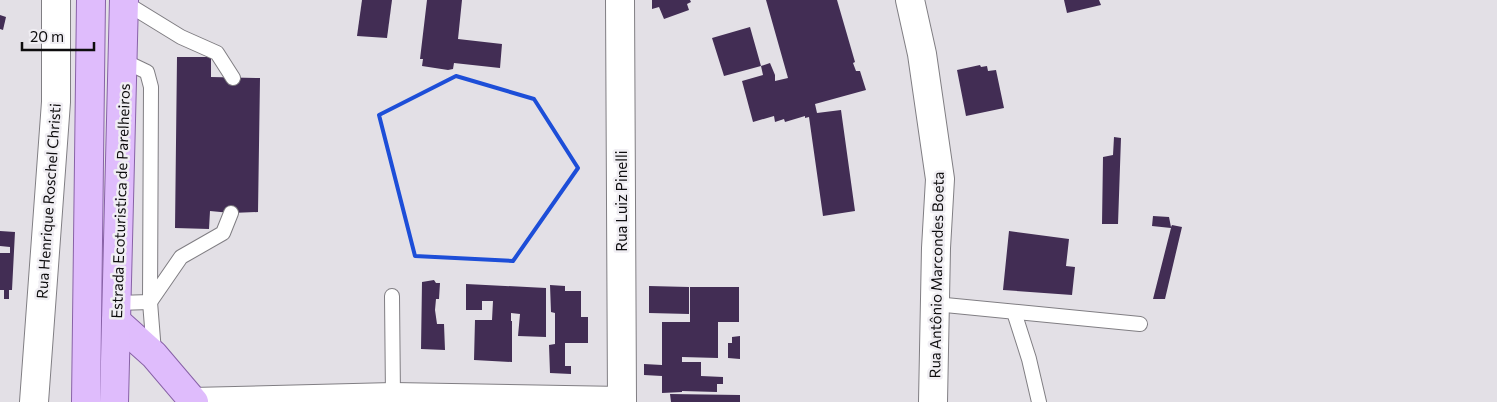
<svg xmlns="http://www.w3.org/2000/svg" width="1497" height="402" font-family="Commissioner,sans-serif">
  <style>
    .building { fill: #422d54 }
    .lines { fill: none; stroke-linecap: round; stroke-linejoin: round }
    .service-casing { stroke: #807e83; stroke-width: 16 }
    .minor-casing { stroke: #807e83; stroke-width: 30 }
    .primary-casing { stroke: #8862a7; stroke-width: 30 }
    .service { stroke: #fff; stroke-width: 14 }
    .minor { stroke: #fff; stroke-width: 28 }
    .primary { stroke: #dfbcfc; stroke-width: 28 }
    .marked { fill: none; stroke: #1d4ed8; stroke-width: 4; stroke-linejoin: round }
    .labels { text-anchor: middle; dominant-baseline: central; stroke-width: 5; stroke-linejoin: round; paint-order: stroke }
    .street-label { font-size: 15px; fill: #0e0d0e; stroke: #f0eef3 }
  </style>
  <rect width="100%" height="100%" fill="#e3e0e6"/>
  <g class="building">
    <path d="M362 0H392L387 38 357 36Z"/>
    <path d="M427 0H462L458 39 502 44 500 68 454 63 453 69 448 70 422 66 423 59H420Z"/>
    <path d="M652 0H690L691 2 687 4 689 10 664 19 659 7 652 9Z"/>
    <path d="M766 0H837L855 62 853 63 856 71H860L866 90 815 104 817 113 841 110 855 211 823 216 809 117 805 118V116L785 122 784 119 775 122 774 116 753 122 742 81 763 75 761 66 724 76 712 38 750 27 761 66 770 63 775 75V81L788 78Z"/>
    <path d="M1064 0H1099L1101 5 1067 13Z"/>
    <path d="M0 15 6 17 3 30 0 29Z"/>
    <path d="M177 57H211V77L260 78 258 212 231 213 210 211 209 229 175 228Z"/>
    <path d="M980 65 981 67 987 66 988 71 996 70 1004 108 966 116 957 70Z"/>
    <path d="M1114 137 1121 138 1118 224H1102L1103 157 1113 155Z"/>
    <path d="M1153 216 1169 217 1171 227 1172 225 1182 227 1165 299H1153L1171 228 1152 226Z"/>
    <path d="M0 231 15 232 12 290H9V299H4V290H0V253H10V247L0 246Z"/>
    <path d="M1009 231 1069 239 1066 266 1075 267 1072 295 1003 290Z"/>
    <path d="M434 280 436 283H440L439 299H436L435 310 437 324H444L445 350 421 349 422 282Z"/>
    <path d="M466 284 546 288V337L518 336 520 314 511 313V321H512V362L474 360 475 320H492L493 301H482V310H466Z"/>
    <path d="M550 285 565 286V291H581V317H588V343H565V366H571V374L550 373 549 345 555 344V313L551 312Z"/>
    <path d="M649 286 689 287V314L649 313Z"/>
    <path d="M690 287H739V322H718V358L682 357V362H701V376L723 377V384H717V392L682 391V392L662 393V376L644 375V364L662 365V322H690Z"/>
    <path d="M740 336V359L728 358V343H732V337Z"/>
    <path d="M670 394 740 395V402H671Z"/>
  </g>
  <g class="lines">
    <defs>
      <g id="service">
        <path d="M124 2 181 37 217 53 233 78"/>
        <path d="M124 61 147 72 151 87 150 302 154 352"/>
        <path d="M392 296 393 397"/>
        <path d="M117 303 150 302 181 257 223 233 231 213"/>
        <path d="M935 304 1140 324"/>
        <path d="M1014 312 1029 359 1039 402"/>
      </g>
      <g id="minor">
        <path d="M620 0 622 402"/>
        <path d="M910 0 922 54 940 179 936 248 933 402"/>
        <path d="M34 402 56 102V0"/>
        <path d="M192 402 393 397 622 401"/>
      </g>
      <g id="primary">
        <path d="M116 321 154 355 194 402"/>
        <path d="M86 402 91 0"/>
        <path d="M114 402C118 268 121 134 124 0"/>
      </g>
    </defs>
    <use href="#service" class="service-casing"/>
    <use href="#minor" class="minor-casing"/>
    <use href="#primary" class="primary-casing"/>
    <use href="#service" class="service"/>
    <use href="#minor" class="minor"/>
    <use href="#primary" class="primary"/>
  </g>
  <path class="marked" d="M456 76 534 99 578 168 513 261 415 256 379 115Z"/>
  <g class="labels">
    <g class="street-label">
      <text transform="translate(48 201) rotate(-86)">Rua Henrique Roschel Christi</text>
      <text transform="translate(120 201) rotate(-88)">Estrada Ecoturistica de Parelheiros</text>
      <text transform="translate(621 201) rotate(-90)">Rua Luiz Pinelli</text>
      <text transform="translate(936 275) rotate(-89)">Rua Antônio Marcondes Boeta</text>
    </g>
  </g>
  <path d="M22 42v8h72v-8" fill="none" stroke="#0e0d0e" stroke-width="2.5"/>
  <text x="30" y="42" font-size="15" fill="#0e0d0e" stroke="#f0eef3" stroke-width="4" paint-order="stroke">20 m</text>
</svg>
